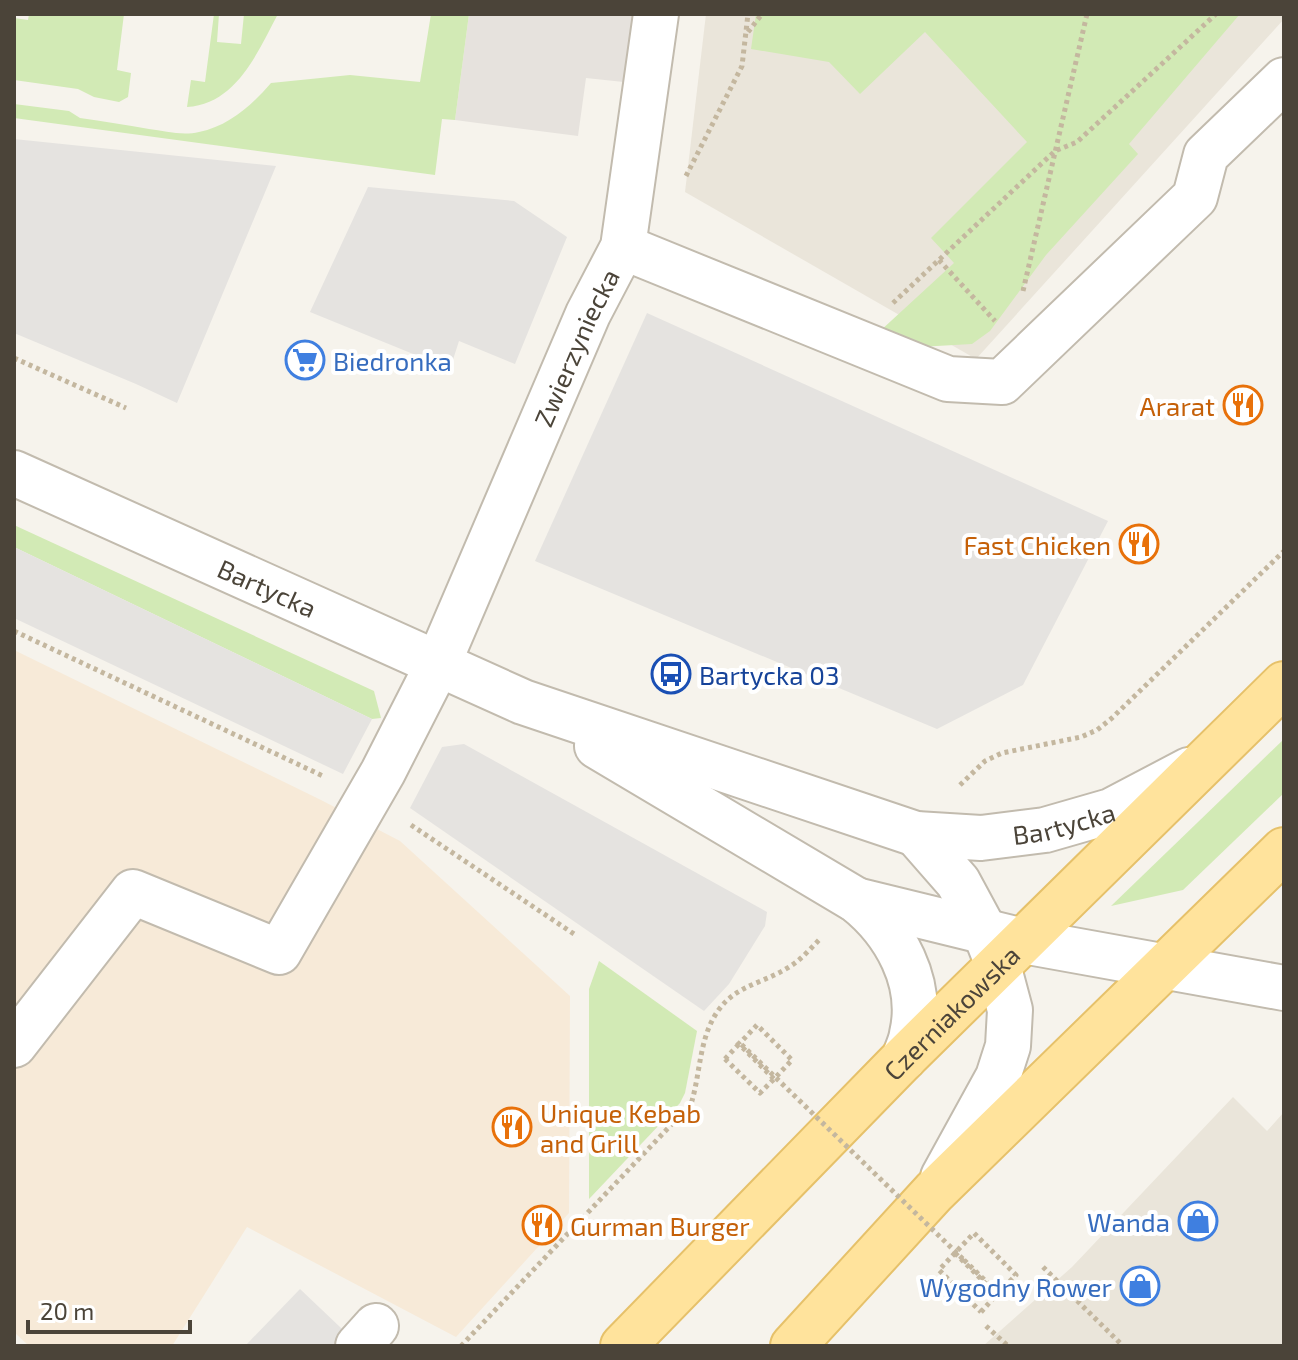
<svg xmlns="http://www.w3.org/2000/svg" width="1298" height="1360" font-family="'Exo 2',sans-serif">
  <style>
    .residential { fill: #eae5da }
    .commercial { fill: #f7ead8 }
    .industrial { fill: #e6e2dd }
    .green { fill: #d2eab5 }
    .parking { fill: #e5e3e0 }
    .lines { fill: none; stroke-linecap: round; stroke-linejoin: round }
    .minor-casing { stroke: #c2bbae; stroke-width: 48 }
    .major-casing { stroke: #e6c16a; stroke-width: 48 }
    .path { stroke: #c4b79f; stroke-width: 5; stroke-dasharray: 4 4; stroke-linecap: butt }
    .minor { stroke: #fff; stroke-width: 44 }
    .major { stroke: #ffe39c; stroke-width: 44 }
    .path-bridge { stroke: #c4b79f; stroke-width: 5; stroke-dasharray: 4 4; stroke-linecap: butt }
    .labels { text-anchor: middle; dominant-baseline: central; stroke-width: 8; stroke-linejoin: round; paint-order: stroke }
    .street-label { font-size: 26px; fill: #4b4439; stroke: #fff }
    .shop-label { font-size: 26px; fill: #366cbe; stroke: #fff; text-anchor: end }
    .food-label { font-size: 26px; fill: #c56008; stroke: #fff; text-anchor: end }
    .transit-label { font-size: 26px; fill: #164399; stroke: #fff; text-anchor: start }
  </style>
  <rect width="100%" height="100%" fill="#f6f3ec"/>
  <g class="residential">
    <path d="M706 14H1284V19L976 359 685 192Z"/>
    <path d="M1233 1097 1267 1131 1284 1112V1346H983L1072 1267Z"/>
  </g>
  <path class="commercial" d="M14 650 321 800 400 841 570 996 569 1213 456 1337 247 1227 172 1346H29L14 1332Z"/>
  <path class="industrial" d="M469 14H642L633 83 586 78 578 136 455 120Z"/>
  <g class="green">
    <path d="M29 14H124L117 70 131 73 128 97 119 102 94 97 78 89 14 80V18L28 20Z"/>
    <path d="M214 14H219L217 42 241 44 244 14H278C258 51 237 104 187 107L191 80 205 82Z"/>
    <path d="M431 14H469L455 120 442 119 435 175 14 118V104L69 111 80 118C103 121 126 125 149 129 165 131 182 136 199 132 229 126 252 105 271 83L350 75 420 82Z"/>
    <path d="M756 14H1240L1129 144 1138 154 1046 255 990 331 972 344 919 347 879 332 954 263 931 238 1027 142 925 32 860 94 829 62 751 49Z"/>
    <path d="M14 525 374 691 381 718 372 719 14 547Z"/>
    <path d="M1284 739V793L1183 890 1111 906Z"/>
    <path d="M599 961 697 1031 685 1093 680 1103 589 1199V989Z"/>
  </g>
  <g class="parking">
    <path d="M14 139 276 166 177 403 136 384 14 333Z"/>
    <path d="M368 187 514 201 567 237 515 364 459 341 450 369 310 312Z"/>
    <path d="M647 313 1108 521 1023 685 937 729 535 561Z"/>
    <path d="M14 547 372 719 343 774 14 618Z"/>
    <path d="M464 744 767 912 765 926 729 984 704 1011 410 808 442 747Z"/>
    <path d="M300 1289 360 1346H245Z"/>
  </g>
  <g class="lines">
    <defs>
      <g id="minor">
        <path d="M623 247 948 379 1002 382 1195 197 1206 155 1284 80"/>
        <path id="s1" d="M14 473 523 702 916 834 981 838 1045 830 1111 811 1189 770"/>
        <path d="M597 746 856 900C895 931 924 982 912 1034 911 1042 907 1050 904 1058"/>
        <path d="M916 834 958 882 985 932 998 965 1010 1010 1008 1046 998 1077 943 1177"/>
        <path d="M856 900 1023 941 1284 988"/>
        <path id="s2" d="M14 1045 133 892 279 952 383 772 438 664 588 314 623 247 656 14"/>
        <path d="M358 1346 376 1326"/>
      </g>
      <g id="major">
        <path id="s3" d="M623 1346 904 1058 1284 684"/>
        <path d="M793 1346 934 1192 1284 850"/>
      </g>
    </defs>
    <use href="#minor" class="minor-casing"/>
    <use href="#major" class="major-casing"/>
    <g class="path">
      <path d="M748 32 762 14"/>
      <path d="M686 176 742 66 748 14"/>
      <path d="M939 260 995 321"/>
      <path d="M1023 291 1087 14"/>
      <path d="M893 303 1055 151 1077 142 1216 14"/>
      <path d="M14 358 126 408"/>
      <path d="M14 631 323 776"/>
      <path d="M960 785 985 761 1002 753 1081 737 1097 730 1112 718 1284 551"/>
      <path d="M411 825 577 936"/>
      <path d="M737 1042 774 1079 792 1060 757 1025 740 1043"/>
      <path d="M725 1059 760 1093 774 1079"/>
      <path d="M955 1253 939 1270 981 1312"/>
      <path d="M964 1260 998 1293 1016 1275 974 1233 955 1253 1000 1298"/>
      <path d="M1043 1267 1123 1346"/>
      <path d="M986 1326 1008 1346"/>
      <path d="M461 1346 691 1104C699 1079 699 1050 710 1025 728 985 757 987 789 967 801 960 811 948 821 938"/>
    </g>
    <use href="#minor" class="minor"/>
    <use href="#major" class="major"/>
    <g class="path-bridge">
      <path d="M725 1059 740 1043 964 1260"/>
      <path d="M981 1312 998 1293"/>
    </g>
  </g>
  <defs>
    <symbol id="supermarket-ring" viewBox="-11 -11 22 22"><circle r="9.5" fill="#fff" stroke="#3f7fe0" stroke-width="1.5"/><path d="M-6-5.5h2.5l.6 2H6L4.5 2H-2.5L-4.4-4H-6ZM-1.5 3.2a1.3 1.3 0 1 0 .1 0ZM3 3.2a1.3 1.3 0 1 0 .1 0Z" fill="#3f7fe0"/></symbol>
    <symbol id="restaurant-ring" viewBox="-11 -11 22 22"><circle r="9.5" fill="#fff" stroke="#e8710a" stroke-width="1.5"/><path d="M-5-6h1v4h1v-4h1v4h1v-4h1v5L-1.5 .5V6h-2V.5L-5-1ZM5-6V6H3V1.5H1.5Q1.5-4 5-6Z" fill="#e8710a"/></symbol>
    <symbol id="bus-ring" viewBox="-11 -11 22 22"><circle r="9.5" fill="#fff" stroke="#1a4fb4" stroke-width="1.5"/><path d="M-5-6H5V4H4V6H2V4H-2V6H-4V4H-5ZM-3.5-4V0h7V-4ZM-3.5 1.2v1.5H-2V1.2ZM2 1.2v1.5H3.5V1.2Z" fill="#1a4fb4"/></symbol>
    <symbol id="shop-ring" viewBox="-11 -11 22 22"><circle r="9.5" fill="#fff" stroke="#3f7fe0" stroke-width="1.5"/><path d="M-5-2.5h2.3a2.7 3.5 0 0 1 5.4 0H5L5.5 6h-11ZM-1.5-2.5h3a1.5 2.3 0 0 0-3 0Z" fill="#3f7fe0"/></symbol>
  </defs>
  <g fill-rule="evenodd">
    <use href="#supermarket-ring" x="283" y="338" width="44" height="44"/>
    <use href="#restaurant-ring" x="1221" y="383" width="44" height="44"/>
    <use href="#restaurant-ring" x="1117" y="522" width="44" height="44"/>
    <use href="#bus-ring" x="649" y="652" width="44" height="44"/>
    <use href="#restaurant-ring" x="490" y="1105" width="44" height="44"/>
    <use href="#shop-ring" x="1176" y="1199" width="44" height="44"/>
    <use href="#restaurant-ring" x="520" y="1203" width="44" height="44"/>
    <use href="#shop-ring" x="1118" y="1264" width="44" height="44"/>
  </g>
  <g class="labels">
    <g class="street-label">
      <text stroke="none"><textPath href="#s2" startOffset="1026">Zwierzyniecka</textPath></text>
      <text stroke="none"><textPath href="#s1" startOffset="278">Bartycka</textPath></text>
      <text stroke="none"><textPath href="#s1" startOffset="1122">Bartycka</textPath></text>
      <text stroke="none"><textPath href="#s3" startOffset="468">Czerniakowska</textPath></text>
    </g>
    <g class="shop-label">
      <text x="333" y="360" text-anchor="start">Biedronka</text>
      <text x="1170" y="1221">Wanda</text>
      <text x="1112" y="1286">Wygodny Rower</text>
    </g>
    <g class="food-label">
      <text x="1215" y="405">Ararat</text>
      <text x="1111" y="544">Fast Chicken</text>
      <text x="540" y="1112" text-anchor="start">Unique Kebab<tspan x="540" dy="30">and Grill</tspan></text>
      <text x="570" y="1225" text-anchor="start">Gurman Burger</text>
    </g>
    <g class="transit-label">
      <text x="699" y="674">Bartycka 03</text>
    </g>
  </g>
  <rect width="1298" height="1360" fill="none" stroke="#4b4439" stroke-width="32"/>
  <path d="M28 1320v12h162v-12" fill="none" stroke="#4b4439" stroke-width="4"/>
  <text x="40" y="1320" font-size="24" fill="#4b4439" stroke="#ffffff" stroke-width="6" paint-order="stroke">20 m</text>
</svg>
